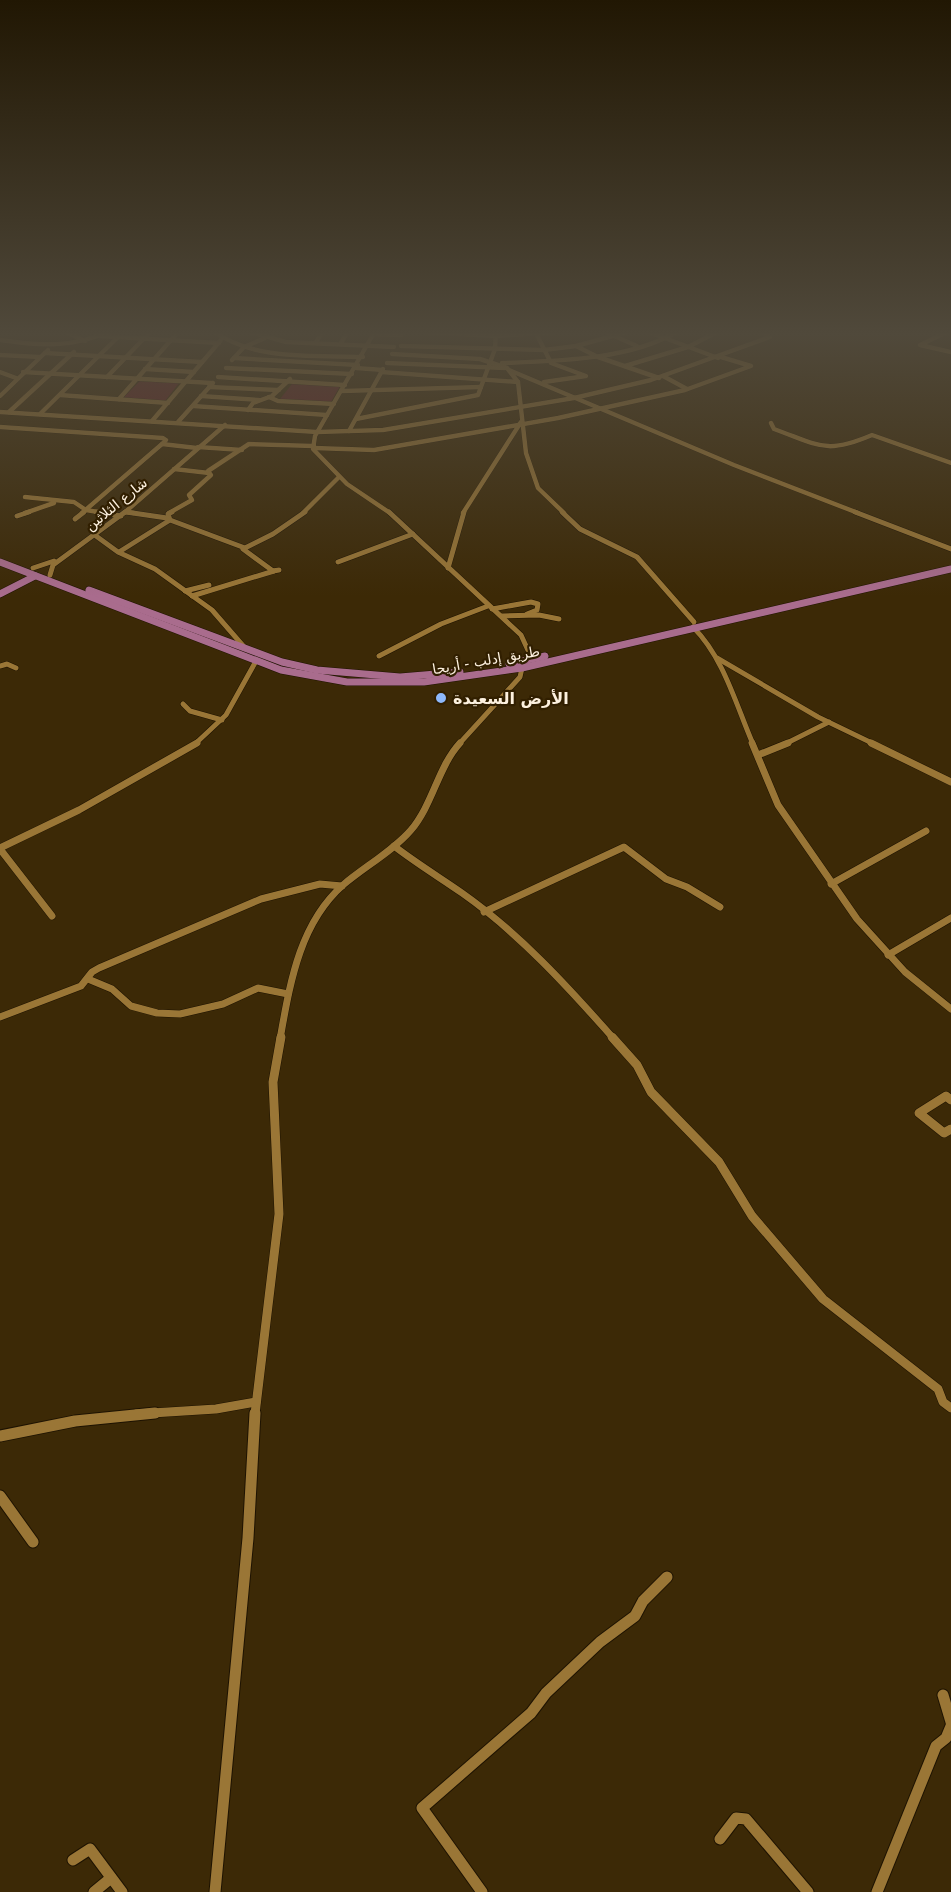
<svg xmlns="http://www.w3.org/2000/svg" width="951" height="1892" font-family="'DejaVu Sans',Vazirmatn,sans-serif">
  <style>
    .green { fill: #681d24 }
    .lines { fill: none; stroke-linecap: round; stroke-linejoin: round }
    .minor-far4-casing { stroke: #1e1302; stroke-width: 5 }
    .minor-far3-casing { stroke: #1e1302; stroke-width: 6 }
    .minor-far2-casing { stroke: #1e1302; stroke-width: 8 }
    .minor-far1-casing { stroke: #1e1302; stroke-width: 10 }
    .minor-casing { stroke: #1e1302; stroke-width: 13 }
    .major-casing { stroke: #1e1302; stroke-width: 8 }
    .minor-far4 { stroke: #9a7636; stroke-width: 4.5 }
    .minor-far3 { stroke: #9a7636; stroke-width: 5 }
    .minor-far2 { stroke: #9a7636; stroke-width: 7 }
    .minor-far1 { stroke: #9a7636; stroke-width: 9 }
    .minor { stroke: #9a7636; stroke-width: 11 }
    .major { stroke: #a96c8d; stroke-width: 7 }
    .poi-dot { fill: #8eb9fc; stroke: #311f00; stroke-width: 2 }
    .labels { text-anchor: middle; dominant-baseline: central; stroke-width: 4.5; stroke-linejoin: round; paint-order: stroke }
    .far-street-label { font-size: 14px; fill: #fdf1df; stroke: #311f00 }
    .poi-label { font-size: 16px; font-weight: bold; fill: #fdf1df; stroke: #311f00; text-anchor: start }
  </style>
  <rect width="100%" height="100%" fill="#3c2906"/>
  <g class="green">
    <path d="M140 381 179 383 165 401 123 398Z"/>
    <path d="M292 384 340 386 331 402 280 399Z"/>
  </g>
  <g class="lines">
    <defs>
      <g id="minor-far4">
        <path d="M64 331 85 341"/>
        <path d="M213 331C255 361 313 355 363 357"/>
        <path d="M247 331 286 342 394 347"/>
        <path d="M375 331 315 436 313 449 347 484 390 513"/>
        <path d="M407 331 496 336 567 331"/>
        <path d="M603 331 637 346"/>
        <path d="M646 331 718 358"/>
        <path d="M949 331 920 345 951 352"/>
        <path d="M536 333 551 363 586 376 544 382"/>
        <path d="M374 334 401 335"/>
        <path d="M99 336 219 343"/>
        <path d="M0 340C39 346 74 348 110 331"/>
        <path d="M316 342 323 331"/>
        <path d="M341 343 348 331"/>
        <path d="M401 346 544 350 576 346 631 331"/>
        <path d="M576 346 598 357 659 378"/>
        <path d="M45 353 202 362"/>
        <path d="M392 354 480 359 507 368 518 382 526 453 538 488 564 513"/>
        <path d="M0 355 40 357"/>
        <path d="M234 358 358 365"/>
        <path d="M232 360 244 347 265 338"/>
        <path d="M387 363 505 368"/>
        <path d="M502 363C556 361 631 360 678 331"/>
        <path d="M625 366 688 347 719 331"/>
        <path d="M226 368 352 374"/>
        <path d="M356 368 383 370"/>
        <path d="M145 369 194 372"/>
        <path d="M509 370 734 465 858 513"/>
        <path d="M0 372 16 378"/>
        <path d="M23 372 212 383"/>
        <path d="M381 372 518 382"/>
        <path d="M663 376 687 389"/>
        <path d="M107 377 151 331"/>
        <path d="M218 377 345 385"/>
        <path d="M209 387 279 390"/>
        <path d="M342 391 481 387"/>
        <path d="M60 395 168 403"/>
        <path d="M0 396 48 350"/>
        <path d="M201 396 259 400"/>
        <path d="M269 397 278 401 334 404"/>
        <path d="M119 399 179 331"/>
        <path d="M193 406 327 415"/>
        <path d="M248 410 253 403 272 396 290 379"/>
        <path d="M0 412 317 432 383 430 574 398 651 380 770 337 759 331"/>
        <path d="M9 412 74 352"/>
        <path d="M40 414 118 337"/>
        <path d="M356 419 478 395 495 349 496 331"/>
        <path d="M152 421 221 340"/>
        <path d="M178 422 213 383"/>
        <path d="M771 423 774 429C819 445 825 455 872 435L951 463"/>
        <path d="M0 427 163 438 166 440 162 444"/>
        <path d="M349 431 383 369"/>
        <path d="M198 447 242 450"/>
        <path d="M314 448 374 450 558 418 685 390 751 366 721 357"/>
        <path d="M174 469 209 473"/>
        <path d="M25 497 74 502 86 510 104 513"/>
        <path d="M126 512 134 513"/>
        <path d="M25 513 54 503"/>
        <path d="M82 513 162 444 197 448"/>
        <path d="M124 513 225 425"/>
        <path d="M169 513 192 500 189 495 211 475 208 471 249 444 314 446"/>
        <path d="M303 513 339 477"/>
        <path d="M463 513 521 422"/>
      </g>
      <g id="minor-far3">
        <path d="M96 512 121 516"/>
        <path d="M126 512 167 518"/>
        <path d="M389 512 521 635 532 659"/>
        <path d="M562 512 580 529 637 557 694 622"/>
        <path d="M855 512 951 549"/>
        <path d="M17 516 29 512"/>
        <path d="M75 519 84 512"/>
        <path d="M170 520 168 514 172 512"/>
        <path d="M96 536 118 552 155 569 212 610 245 648"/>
        <path d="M243 549 273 571 279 570"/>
        <path d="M119 552 170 520 245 548 273 534 305 512"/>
        <path d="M338 562 413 534"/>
        <path d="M33 568 54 561"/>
        <path d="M448 568 464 512"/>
        <path d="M50 575 53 565 125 512"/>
        <path d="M185 591 209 585"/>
        <path d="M192 596 274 571"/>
        <path d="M492 609 531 602 538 604 537 610 527 614"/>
        <path d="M502 616 539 615 559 619"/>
        <path d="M693 627C724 658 736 705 753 744"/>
        <path d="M379 656 441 624 488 606"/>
        <path d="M717 658 818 717 874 744"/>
        <path d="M0 666 7 664 16 668"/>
        <path d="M183 704 190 711 222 720"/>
        <path d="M195 744 226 715 256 661"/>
        <path d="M459 744 520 677 522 668"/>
        <path d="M785 744 829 722"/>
      </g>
      <g id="minor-far2">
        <path d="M752 743 778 805 857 919 905 972 951 1009"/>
        <path d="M871 743 951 782"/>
        <path d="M758 755 788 743"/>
        <path d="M394 846C416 863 439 877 462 893 519 933 568 987 614 1039"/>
        <path d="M0 848 79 810 197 743"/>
        <path d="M0 849 52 916"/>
        <path d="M831 884 926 831"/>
        <path d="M484 912 624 847 666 879 687 887 720 907"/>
        <path d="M888 955 951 918"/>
        <path d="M88 979 112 989 131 1006 157 1013 180 1014 223 1004 258 988 288 994"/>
        <path d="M0 1017 81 986 92 972 99 968 261 899 320 884 342 886"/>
        <path d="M280 1039C290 984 299 924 343 885 364 867 393 851 411 830 433 804 438 767 460 743"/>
      </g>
      <g id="minor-far1">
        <path d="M612 1037 637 1065 651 1092 719 1162 752 1216 823 1299 938 1389 943 1402 951 1408"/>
        <path d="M951 1100 946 1096 919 1113 944 1133 951 1129"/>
        <path d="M136 1414 216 1409 256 1402"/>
        <path d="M255 1414 279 1214 273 1082 281 1037"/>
      </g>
      <g id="minor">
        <path d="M0 1436 75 1421 155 1413"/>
        <path d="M0 1496 33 1542"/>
        <path d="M943 1695 951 1722"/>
        <path d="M720 1839 736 1818 746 1819 808 1892"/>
        <path d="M73 1860 90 1849 122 1892"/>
        <path d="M94 1892 111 1878"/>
        <path d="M215 1892 248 1538 255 1413"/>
        <path d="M482 1892 422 1808 531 1713 546 1693 600 1642 635 1616 643 1601 667 1577"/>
        <path d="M877 1892 936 1746 946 1738 951 1726"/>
      </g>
      <g id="major">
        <path d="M0 562 281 670 347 682H424L522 668 951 569"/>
        <path d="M89 590 282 662 317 670 400 677 460 672"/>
        <path d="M0 594 35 576"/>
        <path d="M509 664 545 656"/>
      </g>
    </defs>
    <use href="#minor-far4" class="minor-far4-casing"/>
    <use href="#minor-far3" class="minor-far3-casing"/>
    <use href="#minor-far2" class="minor-far2-casing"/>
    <use href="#minor-far1" class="minor-far1-casing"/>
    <use href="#minor" class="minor-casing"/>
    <use href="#major" class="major-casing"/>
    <use href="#minor-far4" class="minor-far4"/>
    <use href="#minor-far3" class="minor-far3"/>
    <use href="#minor-far2" class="minor-far2"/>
    <use href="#minor-far1" class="minor-far1"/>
    <use href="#minor" class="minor"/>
    <use href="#major" class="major"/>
  </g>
  <linearGradient id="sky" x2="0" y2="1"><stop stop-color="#211703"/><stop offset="0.56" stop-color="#50493b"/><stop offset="1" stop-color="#50493b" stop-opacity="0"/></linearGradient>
  <rect width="951" height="596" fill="url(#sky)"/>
  <circle class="poi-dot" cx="441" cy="698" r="6"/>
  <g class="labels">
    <g class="far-street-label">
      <text transform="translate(116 504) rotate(-39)">شارع الثلاثين</text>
      <text transform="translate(486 660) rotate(-10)">طريق إدلب - أريحا</text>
    </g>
    <g class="poi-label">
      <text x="453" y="698">الأرض السعيدة</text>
    </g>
  </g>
</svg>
